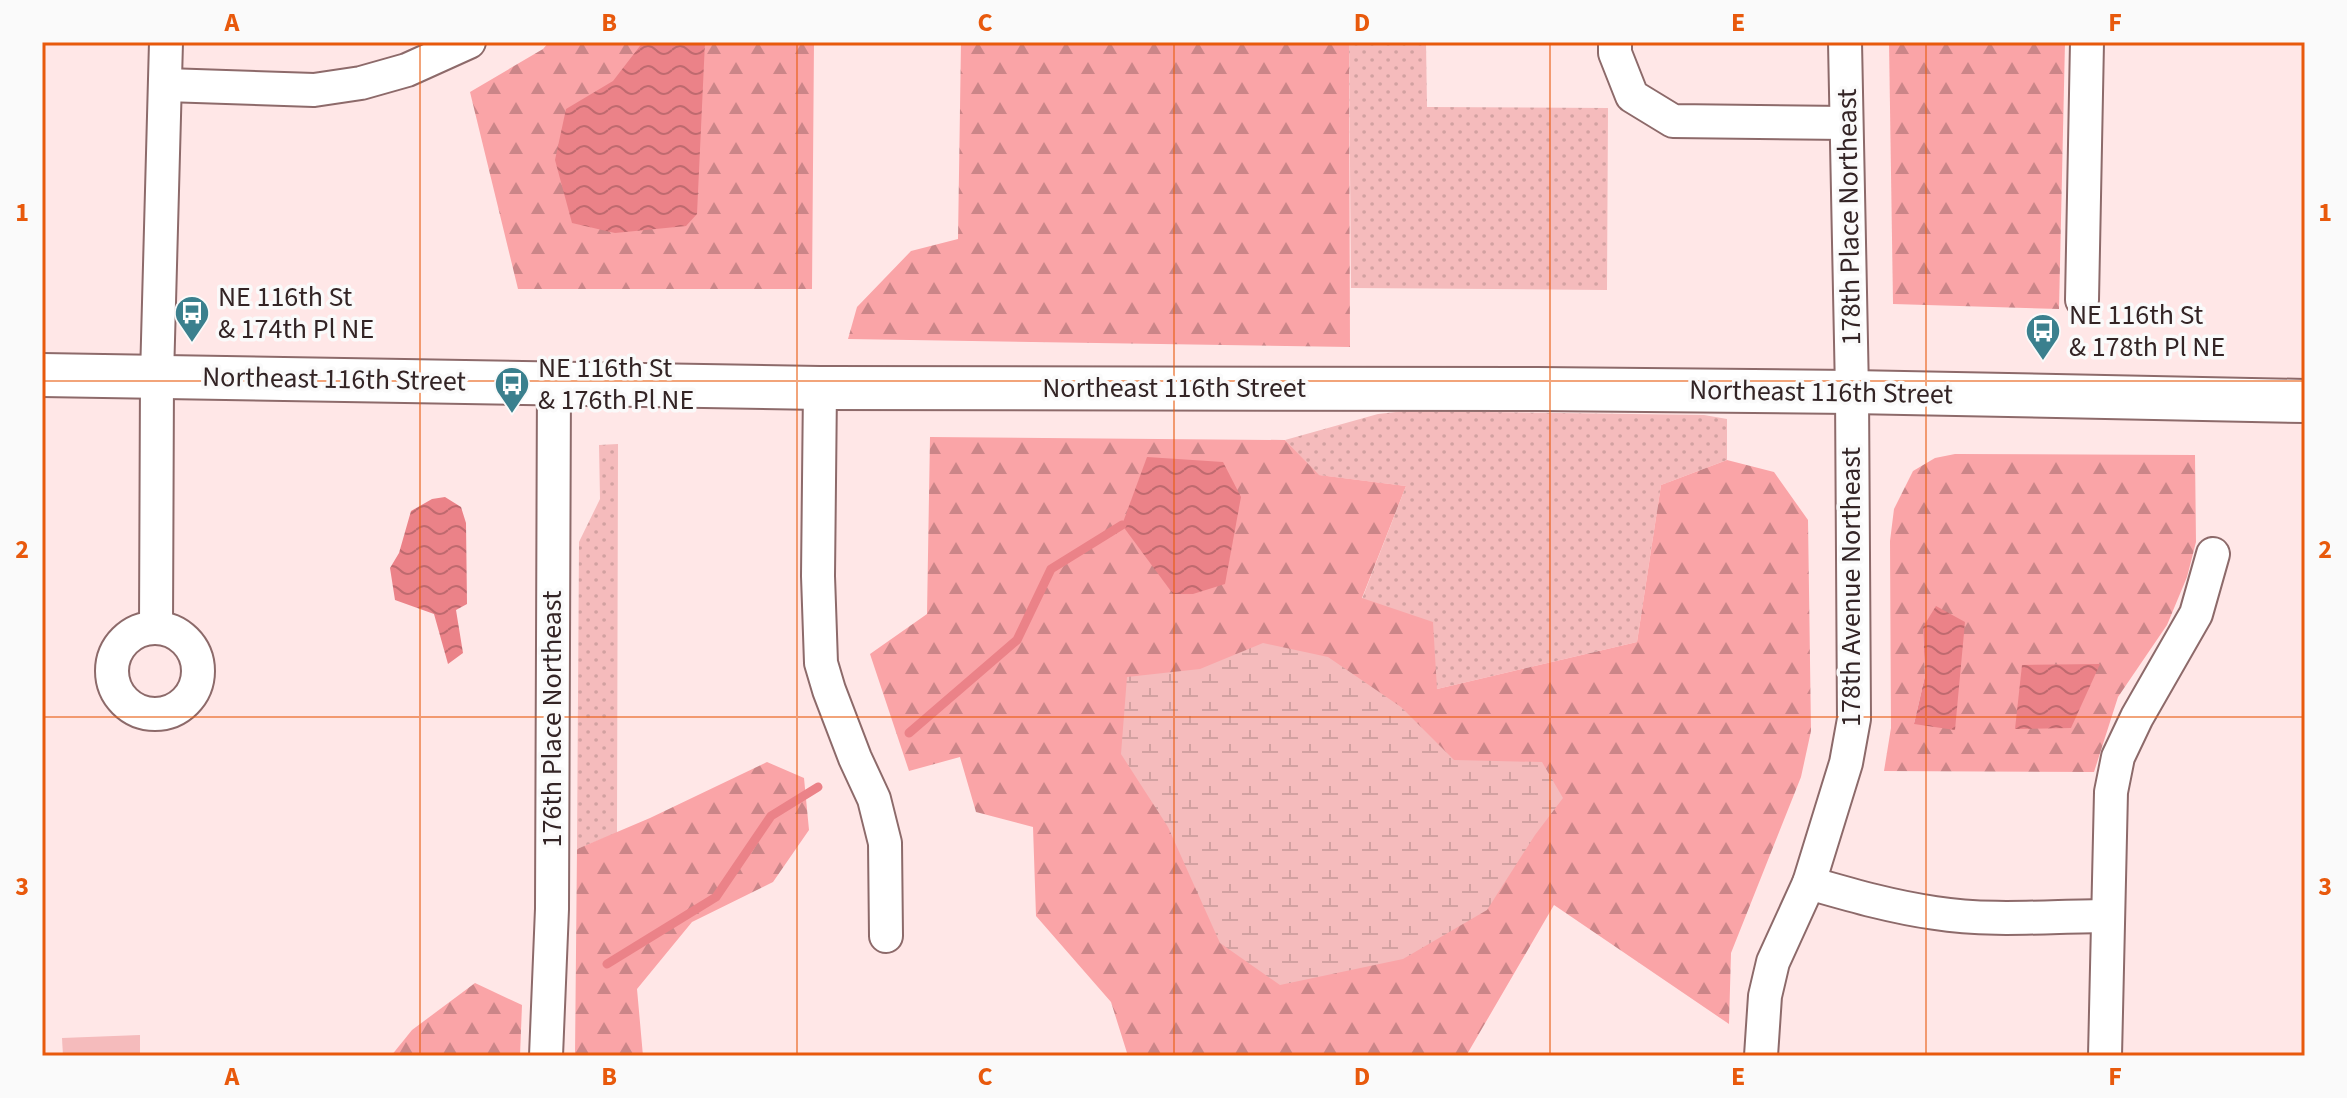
<svg xmlns="http://www.w3.org/2000/svg" width="2347" height="1098" font-family="'Source Sans 3',sans-serif">
  <style>
    .grass { fill: url(#grass-dots) }
    .forest { fill: url(#forest-firs); fill-rule: evenodd }
    .wetland { fill: url(#wetland-marsh) }
    .park { fill: #f5bbbc }
    .water { fill: url(#water-waves) }
    .lines { fill: none; stroke-linecap: round; stroke-linejoin: round }
    .stream { stroke: #eb8288; stroke-width: 9 }
    .minor-casing { stroke: #8d6a6a; stroke-width: 36 }
    .tertiary-casing { stroke: #8d6a6a; stroke-width: 46 }
    .minor { stroke: #fff; stroke-width: 32 }
    .tertiary { stroke: #fff; stroke-width: 42 }
    .grid { fill: none; stroke: #e8590c; stroke-width: 2; stroke-opacity: 0.55 }
    .labels { text-anchor: middle; dominant-baseline: central; stroke-width: 7; stroke-linejoin: round; paint-order: stroke }
    .street-label { font-size: 28px; fill: #332425; stroke: #fafafa }
    .poi-label { font-size: 28px; fill: #332425; stroke: #fafafa; text-anchor: start }
    .neatline { fill: none; stroke: #e8590c; stroke-width: 3 }
    .grid-label { font-size: 26px; text-anchor: middle; font-weight: bold; fill: #e8590c }
  </style>
  <defs>
    <pattern id="grass-dots" width="8" height="8" patternUnits="userSpaceOnUse" patternTransform="scale(2)"><rect width="8" height="8" fill="#f5bbbc"/><path d="M2 2h.1M6 6h.1" fill="none" stroke="#d2a1a1" stroke-width="1.8" stroke-linecap="round"/></pattern>
    <pattern id="forest-firs" width="22" height="20" patternUnits="userSpaceOnUse" patternTransform="scale(2)"><rect width="22" height="20" fill="#faa4a7"/><path d="M5 1l3.5 6h-7zM16 11l3.5 6h-7z" fill="#cb8588"/></pattern>
    <pattern id="wetland-marsh" width="20" height="14" patternUnits="userSpaceOnUse" patternTransform="scale(2)"><rect width="20" height="14" fill="#f5bbbc"/><path d="M1 5h8M5 5V1M11 12h8M15 12V8" fill="none" stroke="#d2a1a1"/></pattern>
    <pattern id="water-waves" width="16" height="10" patternUnits="userSpaceOnUse" patternTransform="scale(2)"><rect width="16" height="10" fill="#eb8288"/><path d="M0 5q4-4 8 0t8 0" fill="none" stroke="#bf6a6f"/></pattern>
  </defs>
  <rect width="100%" height="100%" fill="#ffe7e7"/>
  <g class="grass">
    <path d="M1349 42H1426L1427 107 1608 108 1607 290 1351 288Z"/>
    <path d="M1405 411 1704 415 1727 419V460L1661 485 1637 642 1437 689 1362 599 1406 486 1318 475 1285 440 1378 414Z"/>
    <path d="M618 444 617 833 577 849 579 542 600 499 599 445Z"/>
  </g>
  <g class="forest">
    <path d="M549 42H814L812 289H518L470 92 543 49Z"/>
    <path d="M961 42H1349L1350 347 848 339 857 307 911 251 958 239Z"/>
    <path d="M1889 42H2065L2059 309 1893 304Z"/>
    <path d="M930 437 1285 440 1319 475 1406 486 1362 598 1433 622 1437 689 1637 642 1661 485 1727 460 1774 472 1808 520 1811 731 1801 777 1731 953 1729 1024 1554 905 1466 1056H1128L1111 1002 1036 916 1033 827 976 812 960 757 909 771 870 654 927 614Z"/>
    <path d="M1955 454 2195 455 2196 542 2187 577 2167 625 2118 697 2094 772 1884 771 1891 728 1890 541 1894 509 1913 471 1935 458ZM1965 622 1914 724 1925 676 1923 627Z"/>
    <path d="M767 762 804 778 809 830 773 882 692 922 637 989 643 1056H575L577 849 650 818Z"/>
    <path d="M475 983 522 1005 520 1056H391L412 1030Z"/>
  </g>
  <path class="wetland" d="M1263 643 1328 657 1401 707 1454 760 1542 762 1563 798 1535 835 1487 910 1403 959 1280 985 1220 943 1168 827 1121 754 1127 677 1200 669Z"/>
  <path class="park" d="M140 1035V1056H63L62 1038Z"/>
  <g class="water">
    <path d="M643 42H705L697 214 686 226 615 233 572 223 555 160 566 109 613 81Z"/>
    <path d="M1147 457 1223 462 1241 497 1225 584 1193 594H1173L1122 525Z"/>
    <path d="M445 497 461 507 466 523 467 604 456 610 463 653 448 664 434 614 395 600 390 568 399 553 411 511 432 499Z"/>
    <path d="M1936 606 1965 622 1955 730 1914 724 1925 676 1923 627Z"/>
    <path d="M2100 664 2071 728 2015 729 2022 665Z"/>
  </g>
  <g class="lines">
    <g class="stream">
      <path d="M909 733 1017 640 1051 569 1122 525"/>
      <path d="M607 964 716 897 771 816 818 787"/>
    </g>
    <defs>
      <g id="minor">
        <path d="M1615 42V53L1632 96 1673 121 1846 123"/>
        <path d="M166 85 314 90 361 83 407 70 469 42"/>
        <path d="M2082 300 2087 42"/>
        <path d="M820 388 818 576 821 663 829 690 855 758 874 799 885 843 886 936"/>
        <circle cx="155" cy="671" r="43"/>
        <path d="M156 628 157 377 166 42"/>
        <path d="M1809 883C1851 895 1892 907 1935 913 1991 922 2051 916 2108 916"/>
        <path d="M546 1056 552 909 554 382"/>
        <path d="M1761 1056 1765 996 1773 962 1809 883 1846 763 1854 719 1852 392 1845 42"/>
        <path d="M2105 1056 2111 792 2118 757 2137 717 2196 614 2213 554"/>
      </g>
      <path id="tertiary" d="M42 375 820 388 1538 389 1852 392 2305 401"/>
    </defs>
    <use href="#minor" class="minor-casing"/>
    <use href="#tertiary" class="tertiary-casing"/>
    <use href="#minor" class="minor"/>
    <use href="#tertiary" class="tertiary"/>
  </g>
  <path class="grid" d="M420 42V1056M797 42V1056M1174 42V1056M1550 42V1056M1926 42V1056M42 381H2305M42 717H2305"/>
  <defs>
    <symbol id="bus-pin" viewBox="-11 -11 22 30"><path d="M0 17L-7.5 6A9.5 9.5 0 1 1 7.5 6Z" fill="#3b808e" stroke="#fafafa"/><path d="M-5-6H5V4H4V6H2V4H-2V6H-4V4H-5ZM-3.5-4V0h7V-4ZM-3.5 1.2v1.5H-2V1.2ZM2 1.2v1.5H3.5V1.2Z" fill="#fff"/></symbol>
  </defs>
  <g fill-rule="evenodd">
    <use href="#bus-pin" x="172" y="293" width="40" height="54"/>
    <use href="#bus-pin" x="2023" y="311" width="40" height="54"/>
    <use href="#bus-pin" x="492" y="364" width="40" height="54"/>
  </g>
  <g class="labels">
    <g class="street-label">
      <text transform="translate(1849 217) rotate(-91)">178th Place Northeast</text>
      <text transform="translate(334 379) rotate(1)">Northeast 116th Street</text>
      <text x="1174" y="388">Northeast 116th Street</text>
      <text transform="translate(1821 392) rotate(1)">Northeast 116th Street</text>
      <text transform="translate(1851 587) rotate(-90)">178th Avenue Northeast</text>
      <text transform="translate(552 719) rotate(-90)">176th Place Northeast</text>
    </g>
    <g class="poi-label">
      <text x="218" y="297">NE 116th St<tspan x="218" dy="32">&amp; 174th Pl NE</tspan></text>
      <text x="2069" y="315">NE 116th St<tspan x="2069" dy="32">&amp; 178th Pl NE</tspan></text>
      <text x="538" y="368">NE 116th St<tspan x="538" dy="32">&amp; 176th Pl NE</tspan></text>
    </g>
  </g>
  <rect width="2347" height="1098" fill="none" stroke="#fafafa" stroke-width="88"/>
  <rect x="44" y="44" width="2259" height="1010" class="neatline"/>
  <g class="grid-label">
    <text x="232" y="31">A</text>
    <text x="609" y="31">B</text>
    <text x="985" y="31">C</text>
    <text x="1362" y="31">D</text>
    <text x="1738" y="31">E</text>
    <text x="2115" y="31">F</text>
    <text x="22" y="221">1</text>
    <text x="2325" y="221">1</text>
    <text x="22" y="558">2</text>
    <text x="2325" y="558">2</text>
    <text x="22" y="895">3</text>
    <text x="2325" y="895">3</text>
    <text x="232" y="1085">A</text>
    <text x="609" y="1085">B</text>
    <text x="985" y="1085">C</text>
    <text x="1362" y="1085">D</text>
    <text x="1738" y="1085">E</text>
    <text x="2115" y="1085">F</text>
  </g>
</svg>
